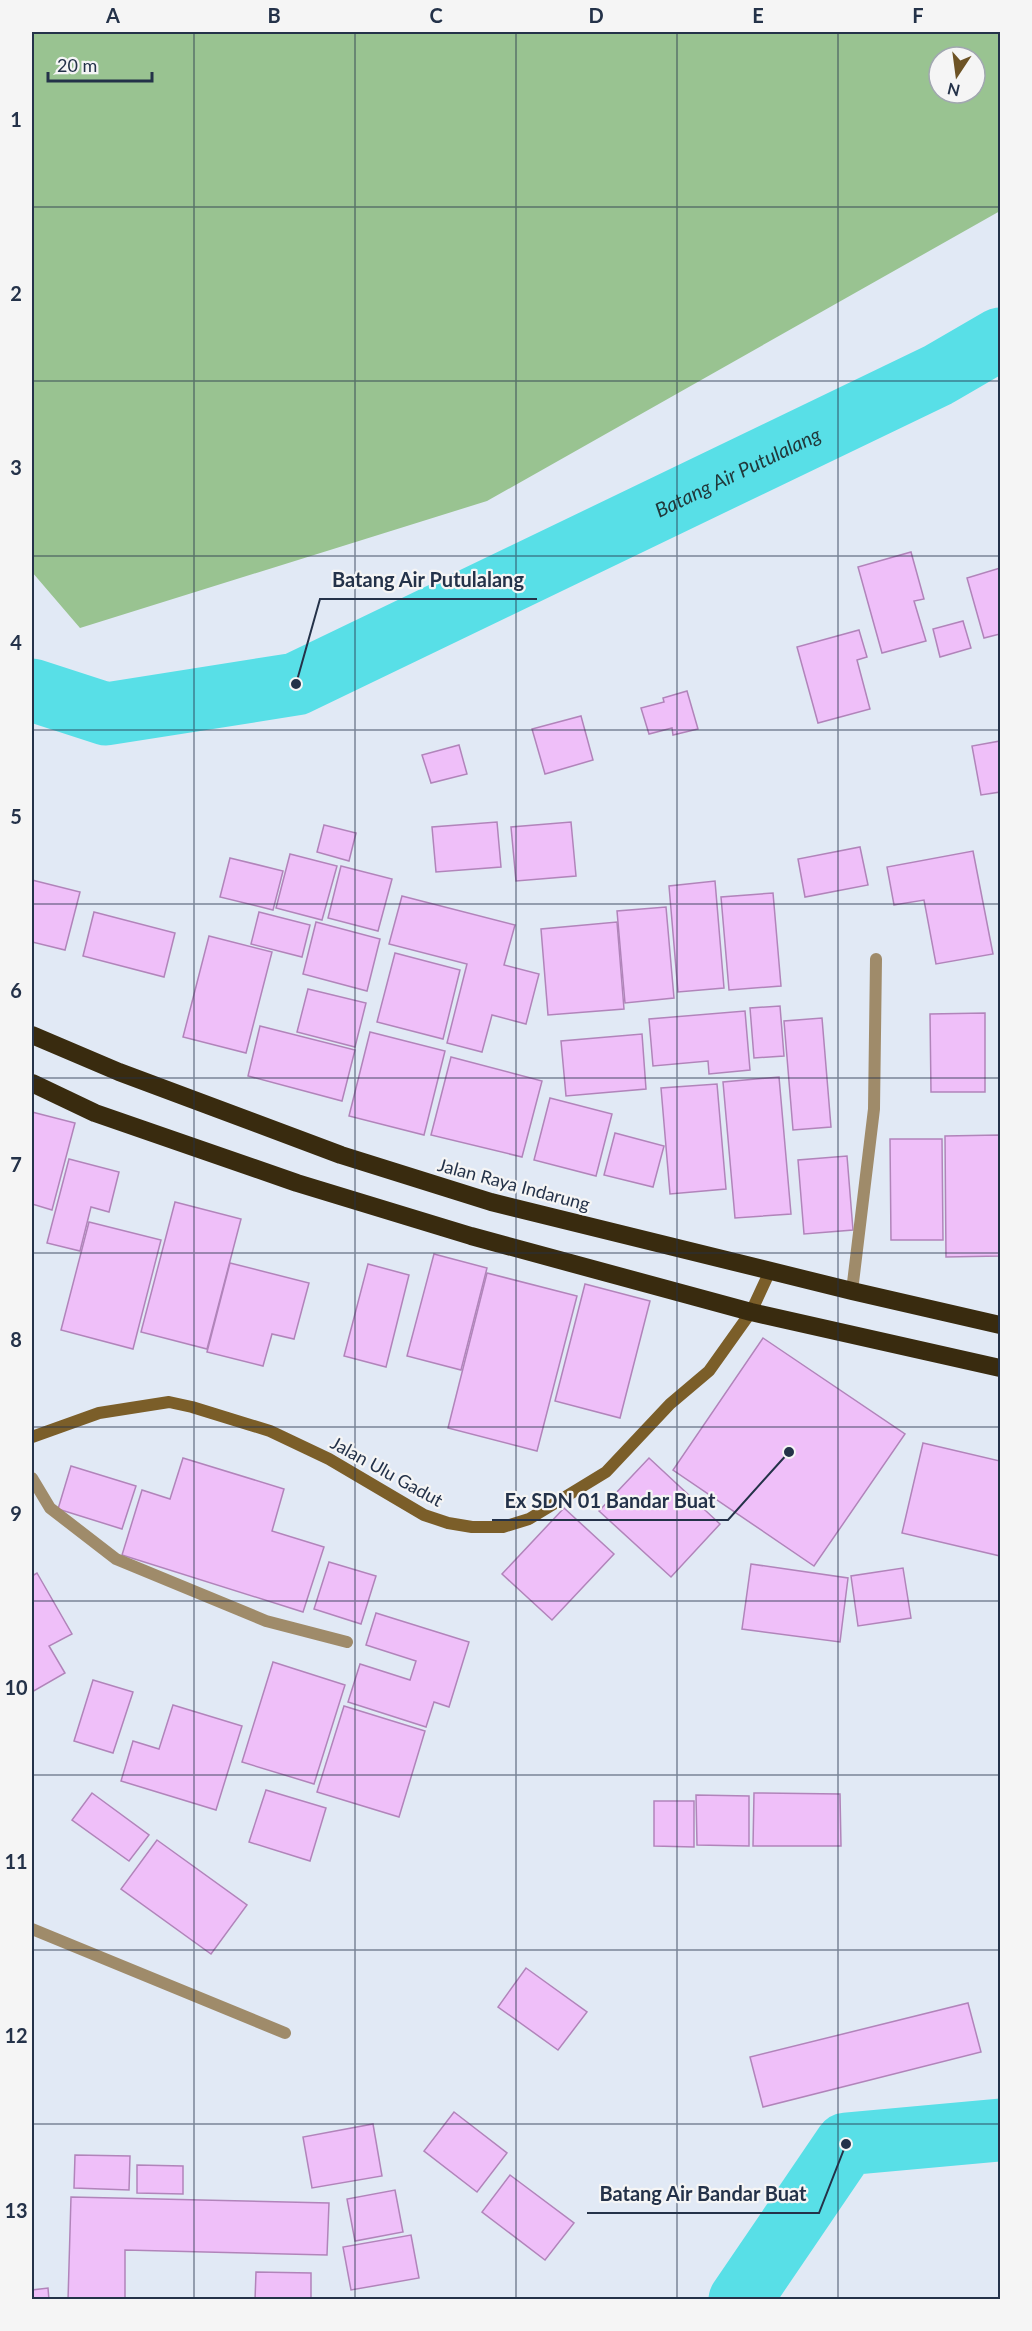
<svg xmlns="http://www.w3.org/2000/svg" width="1032" height="2331" font-family="Lato,sans-serif">
  <style>
    .green { fill: #99c391; fill-rule: evenodd }
    .lines { fill: none; stroke-linecap: round; stroke-linejoin: round }
    .river { stroke: #58dfe7; stroke-width: 63 }
    .building { fill: #efbff9; stroke: #b184ba; stroke-width: 1.5 }
    .lane { stroke: #9f8b6a; stroke-width: 12 }
    .street { stroke: #9f8b6a; stroke-width: 12 }
    .secondary { stroke: #7b5e29; stroke-width: 12 }
    .highway { stroke: #392b0f; stroke-width: 18 }
    .grid { fill: none; stroke: #243249; stroke-width: 1.5; stroke-opacity: 0.55 }
    .labels { text-anchor: middle; dominant-baseline: central; stroke-width: 4.5; stroke-linejoin: round; paint-order: stroke }
    .street-label { font-size: 18px; fill: #243249; stroke: #f5f5f5 }
    .water-label { font-size: 20px; font-style: italic; fill: #21383a; stroke: #f5f5f5 }
    .leader { fill: none; stroke: #243249; stroke-width: 2 }
    .callout-dot { fill: #243249; stroke: #f5f5f5; stroke-width: 2 }
    .callout-label { font-size: 20px; text-anchor: middle; font-weight: bold; fill: #243249; stroke: #f5f5f5; stroke-width: 4.5; stroke-linejoin: round; paint-order: stroke }
    .neatline { fill: none; stroke: #243249; stroke-width: 2 }
    .grid-label { font-size: 20px; text-anchor: middle; font-weight: bold; fill: #243249 }
  </style>
  <rect width="100%" height="100%" fill="#e1e9f5"/>
  <path class="green" d="M32 32H1000V211L487 501 80 628 32 572ZM939 57H975V93H939Z"/>
  <g class="lines">
    <g class="river">
      <path id="s1" d="M32 690 106 714 296 684 938 375 1000 339"/>
      <path d="M740 2300 846 2144 1000 2130"/>
    </g>
  </g>
  <g class="building">
    <path d="M911 552 924 599 914 601 926 641 882 653 858 567Z"/>
    <path d="M1000 568V634L984 638 967 578Z"/>
    <path d="M963 621 971 648 940 657 933 629Z"/>
    <path d="M859 630 867 657 857 660 870 709 818 723 797 647Z"/>
    <path d="M687 691 698 729 673 735 672 728 649 734 641 708 664 702 663 698Z"/>
    <path d="M581 716 593 760 545 774 532 729Z"/>
    <path d="M1000 741V792L981 795 972 746Z"/>
    <path d="M459 745 467 774 431 783 422 755Z"/>
    <path d="M497 822 501 867 436 872 432 827Z"/>
    <path d="M571 822 576 876 516 881 511 827Z"/>
    <path d="M324 825 356 833 349 861 317 852Z"/>
    <path d="M860 847 868 885 805 897 798 859Z"/>
    <path d="M973 851 993 954 936 964 924 900 894 905 887 867Z"/>
    <path d="M290 854 337 866 322 920 276 908Z"/>
    <path d="M230 858 283 871 273 910 220 897Z"/>
    <path d="M341 866 392 879 378 931 328 918Z"/>
    <path d="M32 880 80 892 65 950 32 942Z"/>
    <path d="M715 881 724 988 678 992 669 886Z"/>
    <path d="M773 893 781 986 729 990 721 897Z"/>
    <path d="M402 896 515 925 504 965 539 974 526 1024 492 1015 482 1052 447 1043 467 964 389 944Z"/>
    <path d="M666 907 674 998 625 1003 617 911Z"/>
    <path d="M94 912 175 933 164 977 83 956Z"/>
    <path d="M259 912 310 925 302 957 251 944Z"/>
    <path d="M316 922 380 939 367 991 303 974Z"/>
    <path d="M617 922 624 1009 548 1015 541 929Z"/>
    <path d="M209 936 272 952 246 1053 183 1037Z"/>
    <path d="M395 953 460 970 443 1039 377 1022Z"/>
    <path d="M308 989 366 1003 355 1047 297 1032Z"/>
    <path d="M780 1006 784 1056 754 1058 750 1008Z"/>
    <path d="M745 1011 750 1070 709 1074 708 1061 653 1066 649 1019Z"/>
    <path d="M985 1013V1092H931L930 1014Z"/>
    <path d="M822 1018 831 1127 793 1130 784 1021Z"/>
    <path d="M260 1026 355 1050 342 1101 248 1076Z"/>
    <path d="M370 1032 445 1051 424 1135 349 1116Z"/>
    <path d="M642 1034 646 1089 566 1096 561 1041Z"/>
    <path d="M451 1057 542 1081 522 1157 431 1135Z"/>
    <path d="M779 1077 791 1214 735 1218 723 1082Z"/>
    <path d="M717 1084 726 1189 670 1194 661 1088Z"/>
    <path d="M550 1098 612 1114 596 1176 534 1160Z"/>
    <path d="M32 1112 75 1123 52 1210 32 1204Z"/>
    <path d="M615 1133 664 1146 653 1187 604 1175Z"/>
    <path d="M999 1135 1000 1256 946 1257 945 1136Z"/>
    <path d="M890 1139H942L943 1240H891Z"/>
    <path d="M847 1156 853 1230 804 1234 798 1160Z"/>
    <path d="M69 1159 119 1172 109 1212 91 1207 80 1251 47 1243Z"/>
    <path d="M175 1202 241 1219 207 1349 141 1332Z"/>
    <path d="M89 1222 161 1240 133 1349 61 1330Z"/>
    <path d="M434 1254 487 1268 461 1370 407 1356Z"/>
    <path d="M230 1263 309 1283 294 1339 272 1334 263 1366 207 1352Z"/>
    <path d="M368 1264 409 1275 386 1367 344 1356Z"/>
    <path d="M487 1273 577 1296 537 1451 448 1428Z"/>
    <path d="M585 1284 650 1301 620 1418 555 1401Z"/>
    <path d="M763 1338 905 1434 814 1566 673 1470Z"/>
    <path d="M923 1443 1000 1461V1556L902 1533Z"/>
    <path d="M183 1458 284 1489 272 1531 324 1547 303 1612 122 1555 142 1490 170 1499Z"/>
    <path d="M649 1458 720 1524 671 1577 599 1511Z"/>
    <path d="M71 1466 136 1486 122 1529 58 1509Z"/>
    <path d="M564 1508 614 1554 552 1620 502 1574Z"/>
    <path d="M329 1562 376 1576 361 1624 314 1609Z"/>
    <path d="M751 1564 848 1578 840 1642 742 1629Z"/>
    <path d="M903 1568 911 1618 858 1626 851 1576Z"/>
    <path d="M37 1573 72 1634 49 1646 65 1673 32 1692V1576Z"/>
    <path d="M376 1613 469 1642 449 1707 434 1702 426 1727 348 1702 360 1664 410 1680 416 1661 366 1645Z"/>
    <path d="M273 1662 345 1685 314 1784 242 1762Z"/>
    <path d="M93 1680 133 1692 113 1753 74 1741Z"/>
    <path d="M173 1705 242 1726 216 1810 121 1781 133 1741 159 1749Z"/>
    <path d="M344 1706 425 1731 399 1817 317 1792Z"/>
    <path d="M266 1790 326 1808 310 1861 249 1842Z"/>
    <path d="M92 1793 149 1835 129 1861 72 1820Z"/>
    <path d="M754 1793 840 1794 841 1846H753Z"/>
    <path d="M696 1795 749 1796V1846L697 1845Z"/>
    <path d="M654 1801H694V1847L654 1846Z"/>
    <path d="M157 1840 247 1905 211 1954 121 1889Z"/>
    <path d="M526 1968 587 2012 558 2050 498 2007Z"/>
    <path d="M968 2003 981 2052 763 2107 750 2057Z"/>
    <path d="M454 2112 507 2153 477 2192 424 2151Z"/>
    <path d="M373 2124 382 2176 312 2188 303 2137Z"/>
    <path d="M75 2155 130 2156 129 2190 74 2188Z"/>
    <path d="M137 2165 183 2166V2194L137 2193Z"/>
    <path d="M510 2175 574 2223 545 2260 482 2212Z"/>
    <path d="M395 2190 403 2232 355 2241 347 2199Z"/>
    <path d="M71 2197 329 2203 327 2255 125 2250V2300H68Z"/>
    <path d="M411 2235 419 2278 351 2290 343 2247Z"/>
    <path d="M256 2272 311 2273V2300H255Z"/>
    <path d="M48 2288 49 2300H32V2290Z"/>
  </g>
  <g class="lines">
    <g class="lane">
      <path d="M852 1291 874 1109 876 959"/>
      <path d="M32 1929 285 2033"/>
    </g>
    <path class="street" d="M32 1478 50 1508 116 1559 266 1621 347 1642"/>
    <path class="secondary" d="M32 1437 99 1413 169 1402 192 1407 270 1431 329 1459 424 1515 448 1523 472 1527H503L529 1519 606 1472 670 1404 709 1371 751 1312 770 1271"/>
    <g class="highway">
      <path d="M32 1035 119 1072 341 1155 491 1202 852 1291 1000 1325"/>
      <path d="M32 1083 95 1113 297 1183 471 1236 751 1312 1000 1368"/>
    </g>
  </g>
  <path class="grid" d="M194 32V2300M355 32V2300M516 32V2300M677 32V2300M838 32V2300M32 207H1000M32 381H1000M32 556H1000M32 730H1000M32 904H1000M32 1078H1000M32 1253H1000M32 1427H1000M32 1601H1000M32 1775H1000M32 1950H1000M32 2124H1000"/>
  <g class="labels">
    <g class="street-label">
      <text transform="translate(514 1184) rotate(15)">Jalan Raya Indarung</text>
      <text transform="translate(387 1471) rotate(29)">Jalan Ulu Gadut</text>
    </g>
    <g class="water-label">
      <text stroke="none"><textPath href="#s1" startOffset="760">Batang Air Putulalang</textPath></text>
    </g>
  </g>
  <path class="leader" d="M296 684L320 599H537M789 1452L728 1520H492M846 2144L819 2213H587"/>
  <g class="callout-dot">
    <circle cx="296" cy="684" r="6"/>
    <circle cx="789" cy="1452" r="6"/>
    <circle cx="846" cy="2144" r="6"/>
  </g>
  <g class="callout-label">
    <text x="428" y="587">Batang Air Putulalang</text>
    <text x="610" y="1508">Ex SDN 01 Bandar Buat</text>
    <text x="703" y="2201">Batang Air Bandar Buat</text>
  </g>
  <rect width="1032" height="2331" fill="none" stroke="#f5f5f5" stroke-width="66"/>
  <g transform="translate(957 75) rotate(193)"><circle r="28" fill="#f5f5f5" stroke="#a1a7b0" stroke-width="1.5"/>
  <path d="M0-4.5L10 22L0 15L-10 22Z" fill="#6d5325"/>
  <text y="-9" font-size="16" font-weight="bold" text-anchor="middle" fill="#243249">N</text>
  </g>
  <path d="M48 72v9h104v-9" fill="none" stroke="#243249" stroke-width="3"/>
  <text x="57" y="72" font-size="18" fill="#243249" stroke="#f5f5f5" stroke-width="4.5" paint-order="stroke">20 m</text>
  <rect x="33" y="33" width="966" height="2265" class="neatline"/>
  <g class="grid-label">
    <text x="113" y="23">A</text>
    <text x="274" y="23">B</text>
    <text x="436" y="23">C</text>
    <text x="596" y="23">D</text>
    <text x="758" y="23">E</text>
    <text x="918" y="23">F</text>
    <text x="16" y="127">1</text>
    <text x="16" y="301">2</text>
    <text x="16" y="475">3</text>
    <text x="16" y="650">4</text>
    <text x="16" y="824">5</text>
    <text x="16" y="998">6</text>
    <text x="16" y="1172">7</text>
    <text x="16" y="1347">8</text>
    <text x="16" y="1521">9</text>
    <text x="16" y="1695">10</text>
    <text x="16" y="1869">11</text>
    <text x="16" y="2043">12</text>
    <text x="16" y="2218">13</text>
  </g>
</svg>
